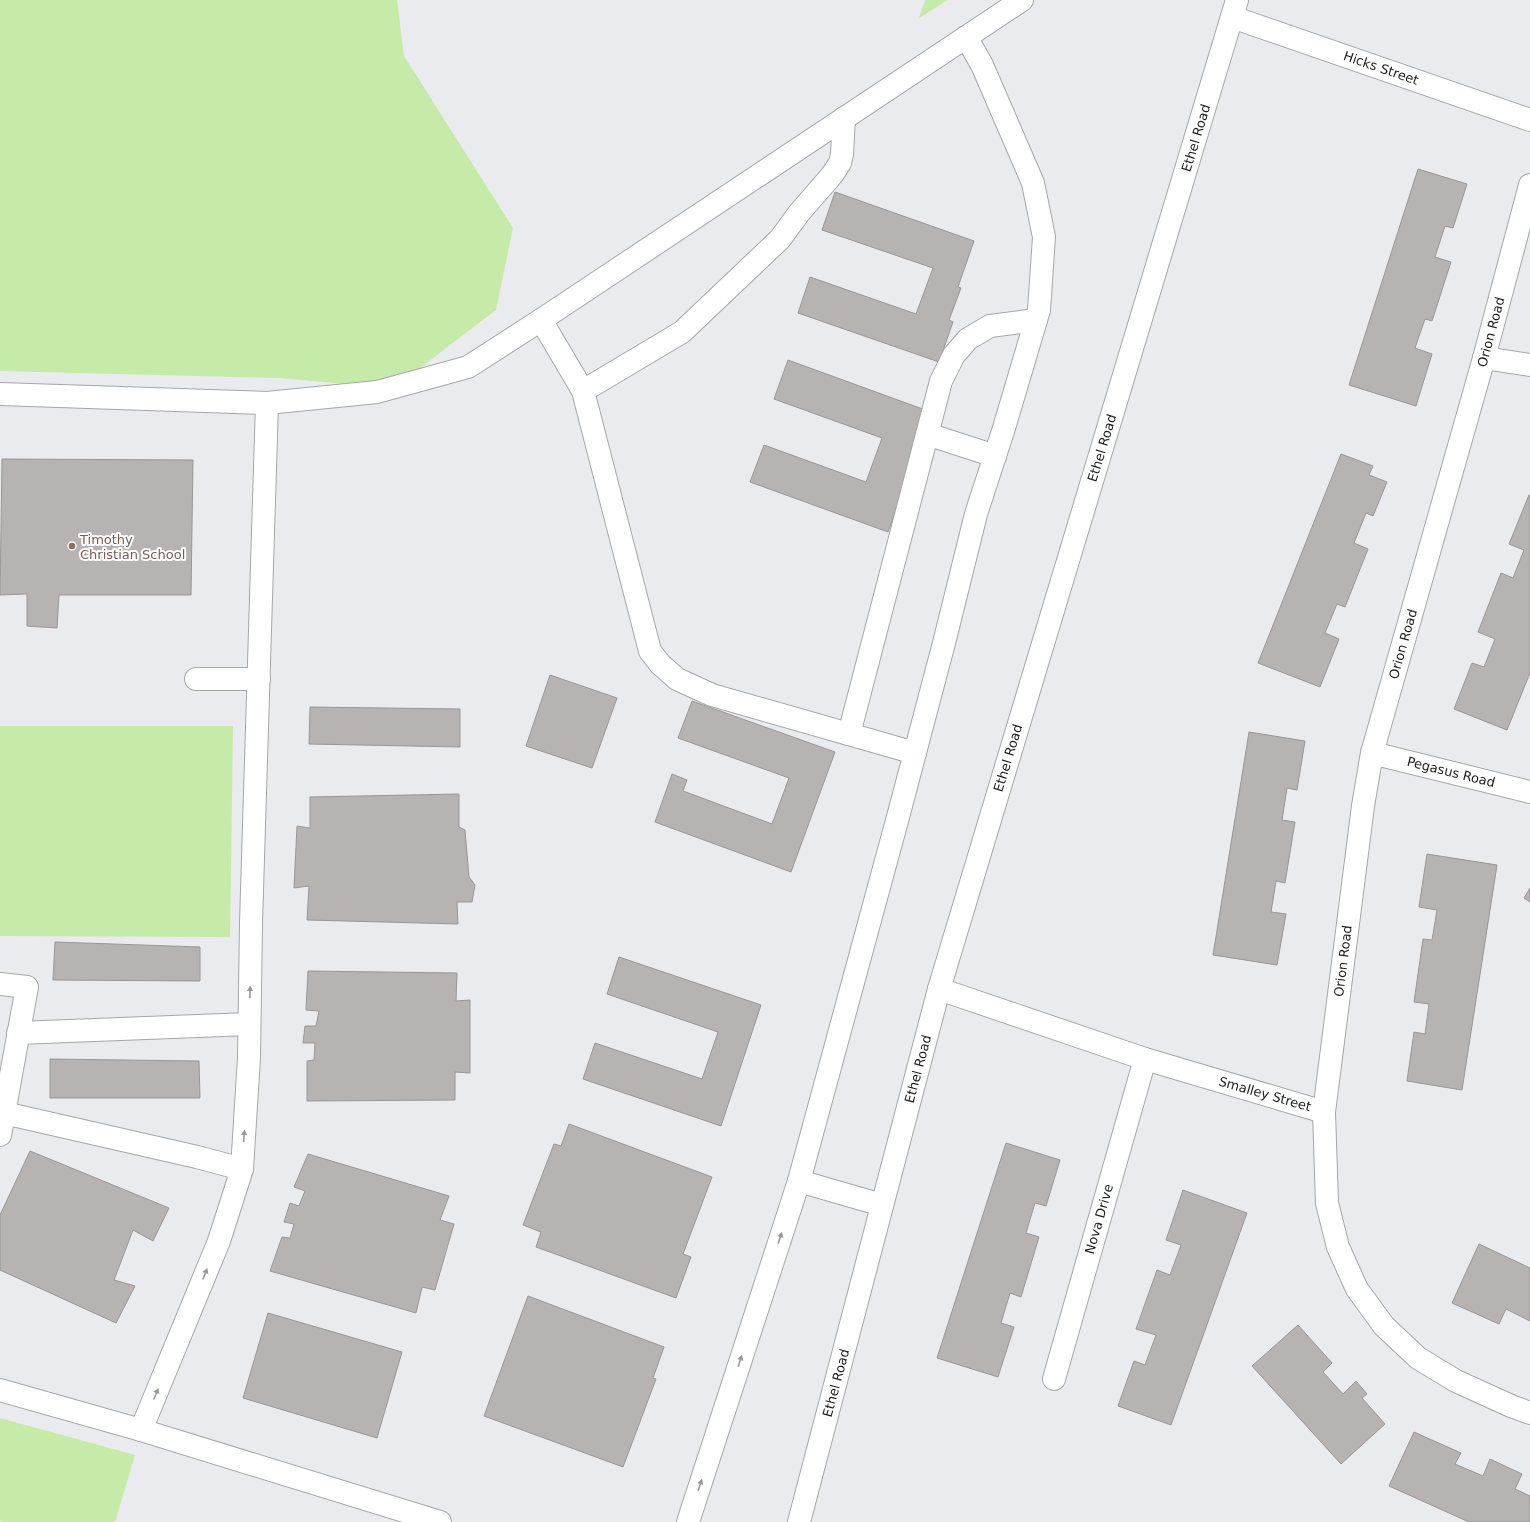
<svg xmlns="http://www.w3.org/2000/svg" width="1530" height="1522" font-family="'DejaVu Sans',sans-serif">
  <style>
    .green { fill: #c6eaa7 }
    .building { fill: #b7b3b2; stroke: #9a9695 }
    .lines { fill: none; stroke-linecap: round; stroke-linejoin: round }
    .minor-casing { stroke: #a5a7aa; stroke-width: 24 }
    .minor { stroke: #fff; stroke-width: 22 }
    .oneway { fill: #99999a }
    .education-dot { fill: #8d6e63; stroke: #fff; stroke-width: 1.5 }
    .labels { text-anchor: middle; dominant-baseline: central; stroke-width: 4; stroke-linejoin: round; paint-order: stroke }
    .street-label { font-size: 13px; fill: #1c1d1e; stroke: #fff }
    .education-label { font-size: 13px; fill: #785e54; stroke: #fff; text-anchor: start }
  </style>
  <rect width="100%" height="100%" fill="#eaebee"/>
  <g class="green">
    <path d="M0 0H397L404 56 513 228 496 310 394 388 278 378 0 371Z"/>
    <path d="M925 0H948L919 18Z"/>
    <path d="M0 726H233L230 937 0 936Z"/>
    <path d="M0 1418 135 1455 115 1522H5L0 1521Z"/>
  </g>
  <g class="building">
    <path d="M1418 169 1467 184 1453 228 1445 226 1435 257 1451 262 1432 321 1425 319 1415 348 1432 354 1416 406 1349 385Z"/>
    <path d="M835 192 974 241 958 287 961 288 949 320 953 322 939 362 798 313 810 277 916 314 933 268 822 230Z"/>
    <path d="M788 360 928 411 905 475 908 476 888 532 750 482 764 445 866 482 882 438 774 399Z"/>
    <path d="M1341 454 1373 466 1369 475 1387 482 1373 516 1366 513 1354 543 1368 549 1345 607 1337 604 1325 633 1339 639 1320 687 1258 663Z"/>
    <path d="M2 459 193 460 191 595H59L57 628 27 626V594L0 595Z"/>
    <path d="M1529 495H1530V673L1507 730 1454 709 1472 663 1484 667 1495 639 1478 632 1501 573 1513 578 1524 550 1509 544Z"/>
    <path d="M550 675 617 698 592 768 526 746Z"/>
    <path d="M692 701 835 752 791 872 655 822 672 774 687 780 683 791 772 824 789 778 678 738Z"/>
    <path d="M310 707 460 709V747L309 744Z"/>
    <path d="M1249 732 1305 741 1297 790 1287 788 1282 820 1295 822 1285 883 1276 881 1271 912 1286 914 1277 965 1213 955Z"/>
    <path d="M459 794V827L465 830 469 877 475 885 472 902H457L458 924 307 920 309 886 294 888 297 826 310 828V797Z"/>
    <path d="M1427 854 1497 865 1462 1090 1407 1081 1414 1032 1425 1034 1429 1004 1414 1002 1423 939 1432 940 1437 910 1419 907Z"/>
    <path d="M1530 888V902L1524 898Z"/>
    <path d="M55 942 200 947V981L53 980Z"/>
    <path d="M619 957 761 1005 721 1126 583 1079 595 1043 702 1079 718 1032 607 994Z"/>
    <path d="M308 971 457 973 456 1001 470 1000V1073L455 1072V1100L307 1101V1061L314 1060 315 1043H303L305 1026H316L319 1011 306 1010Z"/>
    <path d="M50 1059 199 1061 200 1098H50Z"/>
    <path d="M569 1124 712 1177 683 1254 691 1257 676 1298 536 1247 541 1232 523 1225 554 1144 561 1146Z"/>
    <path d="M1006 1143 1060 1160 1046 1206 1035 1203 1026 1233 1039 1237 1021 1297 1010 1293 1001 1323 1014 1327 998 1377 937 1358Z"/>
    <path d="M30 1151 169 1208 153 1241 133 1230 114 1280 135 1286 116 1323 0 1270V1215Z"/>
    <path d="M308 1154 449 1196 440 1220 454 1224 435 1290 422 1287 416 1313 270 1271 282 1237 290 1238 294 1224 284 1222 290 1203 299 1206 305 1191 294 1187Z"/>
    <path d="M1183 1190 1247 1213 1171 1425 1118 1406 1134 1361 1145 1365 1156 1335 1136 1329 1157 1270 1170 1275 1181 1245 1166 1240Z"/>
    <path d="M1479 1244 1530 1268V1321L1506 1309 1499 1324 1452 1303Z"/>
    <path d="M528 1296 664 1347 653 1378 656 1379 623 1467 484 1416Z"/>
    <path d="M268 1313 402 1352 377 1438 243 1398Z"/>
    <path d="M1298 1325 1332 1363 1323 1372 1343 1394 1356 1381 1367 1394 1362 1398 1385 1424 1341 1464 1252 1366Z"/>
    <path d="M1414 1432 1461 1453 1455 1464 1483 1476 1490 1459 1522 1474 1515 1489 1530 1496V1522H1469L1389 1486Z"/>
  </g>
  <g class="lines">
    <defs>
      <g id="minor">
        <path d="M1232 17 1530 120"/>
        <path d="M1530 185 1484 358 1372 753 1363 806 1324 1112 1327 1203 1338 1247 1357 1289 1384 1326 1418 1358 1456 1381 1511 1406 1530 1413"/>
        <path d="M541 320 583 391 682 332 780 239 799 213 832 175 840 163 842 154 844 118"/>
        <path d="M1484 358 1530 365"/>
        <path d="M583 391 650 651 660 664 677 679 712 695 915 753"/>
        <path d="M0 394 267 403 377 392 468 367 541 320 1022 0"/>
        <path d="M927 434 995 456"/>
        <path d="M196 679H259"/>
        <path d="M849 734 941 381 954 355 968 339 990 326 1036 320"/>
        <path d="M1372 753 1530 792"/>
        <path d="M0 984 27 987 0 1135"/>
        <path d="M939 989 1145 1059 1324 1112"/>
        <path d="M18 1033 249 1024"/>
        <path d="M4 1113 197 1157 242 1169"/>
        <path d="M799 1181 898 817 944 643 976 514 1004 428 1039 310 1044 237 1033 183 982 65 966 37"/>
        <path d="M1054 1379 1145 1059"/>
        <path d="M0 1390 141 1430 440 1522"/>
        <path d="M141 1430 219 1241 242 1169 249 1058 251 923 267 403"/>
        <path d="M688 1522 799 1181 882 1205"/>
        <path d="M799 1522 939 989 1237 0"/>
      </g>
    </defs>
    <use href="#minor" class="minor-casing"/>
    <use href="#minor" class="minor"/>
  </g>
  <defs><path id="oneway-solid" d="M-6-.8H1V-3.2L6.5 0L1 3.2V.8H-6Z"/></defs>
  <g class="oneway">
    <use href="#oneway-solid" transform="translate(250 992) rotate(-89)"/>
    <use href="#oneway-solid" transform="translate(244 1136) rotate(-86)"/>
    <use href="#oneway-solid" transform="translate(780 1238) rotate(-72)"/>
    <use href="#oneway-solid" transform="translate(205 1274) rotate(-68)"/>
    <use href="#oneway-solid" transform="translate(740 1361) rotate(-72)"/>
    <use href="#oneway-solid" transform="translate(156 1394) rotate(-68)"/>
    <use href="#oneway-solid" transform="translate(700 1485) rotate(-72)"/>
  </g>
  <circle class="education-dot" cx="72" cy="546" r="4"/>
  <g class="labels">
    <g class="street-label">
      <text transform="translate(1381 68) rotate(19)">Hicks Street</text>
      <text transform="translate(1196 138) rotate(-73)">Ethel Road</text>
      <text transform="translate(1491 332) rotate(-75)">Orion Road</text>
      <text transform="translate(1102 448) rotate(-73)">Ethel Road</text>
      <text transform="translate(1403 644) rotate(-74)">Orion Road</text>
      <text transform="translate(1008 758) rotate(-73)">Ethel Road</text>
      <text transform="translate(1451 772) rotate(14)">Pegasus Road</text>
      <text transform="translate(1343 961) rotate(-83)">Orion Road</text>
      <text transform="translate(918 1069) rotate(-75)">Ethel Road</text>
      <text transform="translate(1265 1094) rotate(16)">Smalley Street</text>
      <text transform="translate(1099 1219) rotate(-74)">Nova Drive</text>
      <text transform="translate(836 1383) rotate(-75)">Ethel Road</text>
    </g>
    <g class="education-label">
      <text x="80" y="539">Timothy<tspan x="80" dy="15">Christian School</tspan></text>
    </g>
  </g>
</svg>
